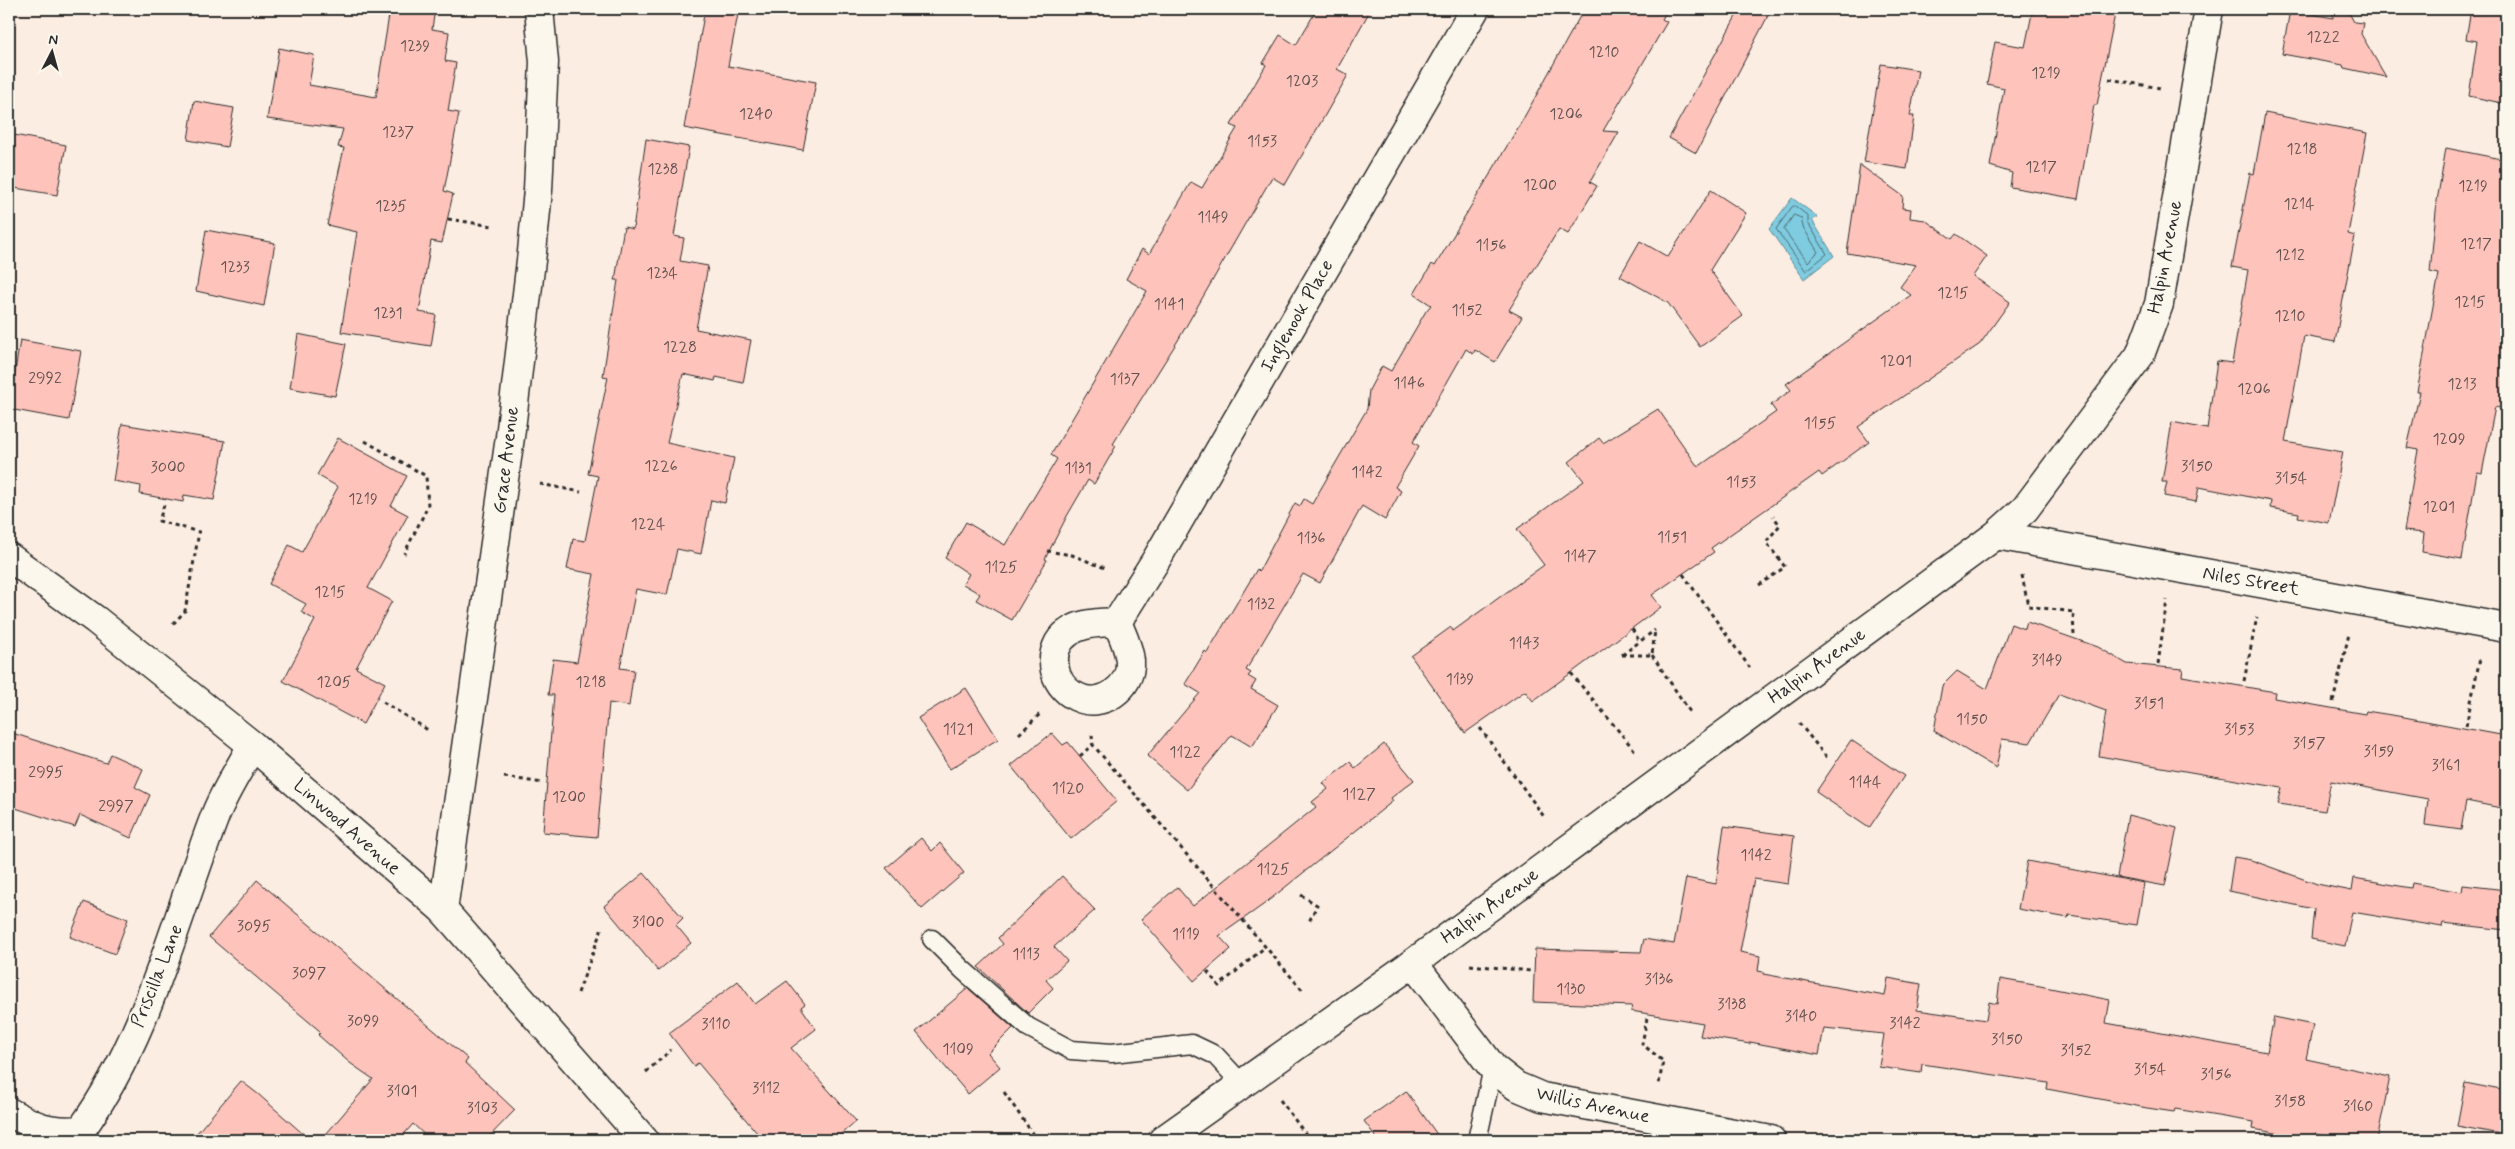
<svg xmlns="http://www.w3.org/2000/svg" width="2515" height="1149" font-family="Mynerve,sans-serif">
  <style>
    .water { fill: #7fcbdf; stroke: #5d8b97 }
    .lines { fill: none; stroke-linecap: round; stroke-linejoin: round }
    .shore { stroke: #4d6b73; stroke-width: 1 }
    .building { fill: #fec3ba; stroke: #2b2b2b }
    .lane-casing { stroke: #2b2b2b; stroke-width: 21 }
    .street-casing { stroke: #2b2b2b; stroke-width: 31 }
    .secondary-casing { stroke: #2b2b2b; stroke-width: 31 }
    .path { stroke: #2b2b2b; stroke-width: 3; stroke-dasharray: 4 4; stroke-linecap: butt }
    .lane { stroke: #fbf7ec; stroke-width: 18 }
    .street { stroke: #fbf7ec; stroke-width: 28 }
    .secondary { stroke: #fbf7ec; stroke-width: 28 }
    .labels { text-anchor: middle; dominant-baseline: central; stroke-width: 4.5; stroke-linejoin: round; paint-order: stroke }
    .number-label { font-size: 16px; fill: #60514f }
    .street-label { font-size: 19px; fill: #2b2b2b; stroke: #fbf7ec }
  </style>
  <rect width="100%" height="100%" fill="#fcede2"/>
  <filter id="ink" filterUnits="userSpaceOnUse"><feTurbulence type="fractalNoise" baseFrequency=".02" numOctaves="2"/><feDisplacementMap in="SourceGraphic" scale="10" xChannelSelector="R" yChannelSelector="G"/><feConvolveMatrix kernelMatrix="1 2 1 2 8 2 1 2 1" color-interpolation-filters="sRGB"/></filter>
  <g filter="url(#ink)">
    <path class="water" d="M1792 198 1818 217 1812 220 1834 256 1804 279 1769 229Z"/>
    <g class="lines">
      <g class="shore">
        <path d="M1795 206 1808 216V223L1827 254 1806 271 1776 229 1792 207Z"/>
        <path d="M1794 215 1801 218 1803 227 1818 252 1808 262 1784 230Z"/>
      </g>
    </g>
    <g class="building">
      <path d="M390 9H435L432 29 449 32 445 61 456 63 448 111 459 113 444 191 453 194 442 243 431 241 419 312 436 315 431 346 341 332 357 232 327 225 344 148 338 147 343 129 267 119 279 48 314 55 309 85 376 97Z"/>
      <path d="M705 9H739L728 66 816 82 803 150 684 128Z"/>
      <path d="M1317 9H1371L1337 69 1348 75 1285 185 1272 177 1177 342 1113 444 1116 446 1094 484 1088 480 1067 516 1045 559 1047 560 1012 620 976 600 980 594 963 584 969 574 945 558 966 522 1005 545 1057 459 1051 455 1147 291 1126 279 1142 249 1149 254 1191 182 1202 188 1237 128 1231 125 1266 65 1263 63 1280 35 1296 45Z"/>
      <path d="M1584 9H1668L1662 19 1667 22 1603 131 1619 132 1590 182 1597 186 1568 234 1559 229 1509 310 1522 317 1495 362 1475 350 1473 354 1466 349 1413 442 1419 446 1395 487 1401 491 1385 520 1362 506 1320 583 1303 574 1246 670 1251 673 1248 676 1256 681 1251 689 1278 705 1252 747 1232 735 1187 790 1147 756 1200 693 1185 684 1205 651 1207 653 1257 569 1259 571 1295 503 1300 506 1304 499 1312 504 1367 409 1369 390 1382 366 1391 371 1426 311 1431 305 1414 294 1432 264 1435 266 1522 121Z"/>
      <path d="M1740 9H1764L1770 12 1696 153 1669 138Z"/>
      <path d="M2033 9H2116L2097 105H2094L2078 199 2010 187 2012 173 1990 166 2004 88 1987 84 1995 42 2025 47Z"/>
      <path d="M2332 9H2347L2354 22 2363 23 2361 34 2386 77 2344 68 2343 65 2282 54 2290 10 2333 18Z"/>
      <path d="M2471 9H2506V104L2469 96 2477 41 2466 39Z"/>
      <path d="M1881 64 1918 70 1910 116H1914L1907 169 1864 162Z"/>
      <path d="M194 101 234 108 227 147 188 140Z"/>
      <path d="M2265 113 2367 133 2348 234 2355 236 2335 342 2304 336 2285 442 2343 452 2329 523 2298 517 2299 513 2270 508 2271 501 2199 487 2196 502 2164 496 2167 482H2162L2172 422 2207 429 2217 361 2232 363 2248 270 2232 267 2250 173 2254 174Z"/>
      <path d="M9 134 66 145 57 195 9 187Z"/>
      <path d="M646 139 689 147 674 236 684 238 680 261 708 266 696 329 751 340 743 383 716 377 715 381 683 374 667 443 734 458 725 503 711 500 701 554 677 549 667 595 636 589 620 668 634 670 629 706 609 703 597 837 543 832 554 695H548L553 659 577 662 594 574 567 569 573 539 585 541 598 476 588 474 608 377 603 376 618 280H615L624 227 633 229Z"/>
      <path d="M2446 148 2506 160V409L2495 407 2482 473 2477 472 2462 559 2422 552 2424 533 2404 531 2418 450 2407 448 2420 392H2417L2439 274 2430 272 2437 201Z"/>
      <path d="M1860 165 1903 196 1902 208 1911 209 1910 218 1925 220 1952 239 1956 234 1987 256 1973 276 2010 302 1980 344 1858 427 1869 442 1822 476 1819 472 1711 548 1714 552 1652 595 1661 607 1533 701 1525 691 1465 733 1411 656 1451 627 1453 631 1544 565 1517 529 1584 481 1569 462 1599 438 1603 443 1658 409 1698 467 1776 412 1771 405 1791 390 1786 384 1911 295 1900 287 1916 265 1847 253Z"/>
      <path d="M1711 190 1746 213 1710 270 1743 316 1700 347 1668 303 1620 276 1640 241 1668 257Z"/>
      <path d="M206 230 275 243 264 306 196 291Z"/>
      <path d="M298 334 346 344 335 396 290 388Z"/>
      <path d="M20 340 81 351 69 420 9 409Z"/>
      <path d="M122 424 225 441 214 500 184 495 183 502 140 494 141 486 113 481Z"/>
      <path d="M338 438 407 476 391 506 408 515 368 588 392 601 356 668 385 683 363 724 283 681 315 620 301 612 306 604 269 584 289 545 302 552 338 487 317 475Z"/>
      <path d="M2027 622 2098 647 2127 664 2183 669 2182 676 2275 692 2274 698 2365 714 2366 711 2404 717 2506 736V809L2466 801 2461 830 2425 825 2428 799 2331 781 2325 811 2278 804 2282 788 2099 756 2106 711 2059 694 2030 743 2002 739 1996 768 1934 731 1942 686 1957 671 1987 689 2011 624 2024 629Z"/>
      <path d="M966 688 998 739 950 769 918 718Z"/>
      <path d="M9 732 106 763 110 754 143 769 135 787 150 795 131 838 80 815 75 827 9 806Z"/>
      <path d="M1052 733 1063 745 1068 742 1117 801 1071 839 1011 766Z"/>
      <path d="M1851 740 1904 776 1869 828 1816 792Z"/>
      <path d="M1384 744 1414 780 1391 798 1393 801 1263 905 1219 936 1231 949 1194 981 1141 919 1177 887 1193 906 1316 807 1312 802 1328 789 1323 783 1350 762 1355 768Z"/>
      <path d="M2128 815 2177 828 2165 886 2117 877Z"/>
      <path d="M1724 826 1794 836 1788 884 1754 879 1740 952 1760 956 1758 971 1763 972V974L1885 996 1888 978 1921 984 1917 1010 1986 1020 1989 1002 1997 1004 2000 979 2040 986 2110 1000 2106 1023 2267 1052 2274 1017 2313 1025 2306 1059 2390 1077 2377 1140H2353L2316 1133 2315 1140 2253 1129 2254 1122 2175 1109 2174 1112 2147 1108 2047 1089 2048 1083 1922 1064 1921 1073 1879 1067 1884 1034 1824 1028 1819 1055 1750 1042V1044L1700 1036 1703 1023 1631 1011 1632 1006 1533 1002 1535 949 1641 952 1644 939 1674 944 1686 878 1716 884Z"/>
      <path d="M921 838 932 851 940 843 964 873 922 909 886 868Z"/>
      <path d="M2234 857 2251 860 2317 884 2352 891 2354 878 2411 888 2412 883 2462 892 2463 885 2506 890V930L2443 923 2442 927 2352 912 2345 946 2311 939 2314 909 2229 891Z"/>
      <path d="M2027 861 2144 883 2137 925 2069 915 2068 918 2018 909Z"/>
      <path d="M644 873 683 918 676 925 691 943 658 971 604 906Z"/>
      <path d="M1062 876 1095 910 1054 947 1067 961 1046 980 1053 988 1028 1013 978 967 1003 944 998 938Z"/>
      <path d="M257 880 468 1059 465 1063 515 1110 486 1140H430L413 1124 399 1140H321L373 1079 350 1063 318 1035 321 1032 209 937Z"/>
      <path d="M84 902 128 919 115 954 70 937Z"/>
      <path d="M738 981 755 1004 787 981 805 1004 801 1007 816 1029 791 1048 856 1121 834 1140H763L698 1063 694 1066 669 1033Z"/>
      <path d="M968 988 1013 1028 988 1053 1000 1067 968 1094 916 1032Z"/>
      <path d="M241 1081 258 1094 310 1140H191Z"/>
      <path d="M2465 1083 2506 1091 2500 1134 2457 1126Z"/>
      <path d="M1406 1091 1441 1140H1378L1364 1121Z"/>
    </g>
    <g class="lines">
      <defs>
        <g id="lane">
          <path d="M932 939 963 970 1028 1027 1071 1050 1112 1053 1192 1044 1215 1055 1242 1084"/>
          <path d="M1477 1140 1493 1068"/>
        </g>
        <g id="street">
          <path d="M1996 535 2506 628"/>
          <path d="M1117 622 1156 560 1475 9"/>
          <path d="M1117 622C1122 634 1129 648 1130 661 1132 688 1101 709 1077 697 1051 686 1045 648 1069 632 1083 622 1101 623 1117 622Z"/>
          <path d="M443 910 510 437 532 252 538 190 544 62 539 9"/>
          <path d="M1413 963 1493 1068 1516 1086 1542 1097 1771 1140"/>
          <path d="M9 1112C36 1127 49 1133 81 1130 148 1037 174 923 215 816 224 792 240 769 252 745"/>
          <path d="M1163 1140 1413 963 1996 535 2025 509 2140 355 2159 304 2209 9"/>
        </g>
        <path id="secondary" d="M9 557 96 620 252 745 443 910 644 1140"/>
      </defs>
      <use href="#lane" class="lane-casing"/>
      <use href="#street" class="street-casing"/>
      <use href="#secondary" class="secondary-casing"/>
      <g class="path">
        <path d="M2109 79 2160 88"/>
        <path d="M448 219 493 226"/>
        <path d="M365 441 426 476 428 506 404 554"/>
        <path d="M540 484 581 492"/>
        <path d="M164 505 159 521 199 532 185 611 172 625"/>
        <path d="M1047 551 1072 555 1105 568"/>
        <path d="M1683 574 1750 668"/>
        <path d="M2022 575 2028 606 2073 612 2074 636"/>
        <path d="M1759 585 1785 567 1766 542 1780 525 1773 516"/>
        <path d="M1632 629 1640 642"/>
        <path d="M1622 655H1652L1655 630"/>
        <path d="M1622 655 1655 630"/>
        <path d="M1652 655 1690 712"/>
        <path d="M2158 664 2167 600"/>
        <path d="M1571 673 1636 752"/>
        <path d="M2244 681 2257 617"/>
        <path d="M383 702 428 730"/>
        <path d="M2333 702 2349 634"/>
        <path d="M1799 723 1828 759"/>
        <path d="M2466 726 2480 658"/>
        <path d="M1480 728 1545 818"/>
        <path d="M1019 734 1041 713"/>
        <path d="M1092 735 1093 745 1304 992"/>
        <path d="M1080 756 1093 744"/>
        <path d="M504 777 543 783"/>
        <path d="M1301 895 1317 905 1308 924"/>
        <path d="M1470 965 1531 971"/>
        <path d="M1207 971 1219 986 1265 947"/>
        <path d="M578 993 602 928"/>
        <path d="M1647 1018 1642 1044 1663 1061 1659 1084"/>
        <path d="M646 1072 671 1050"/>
        <path d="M1004 1092 1037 1140"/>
        <path d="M1280 1100 1310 1140"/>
      </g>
      <use href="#lane" class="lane"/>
      <use href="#street" class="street"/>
      <use href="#secondary" class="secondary"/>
    </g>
  </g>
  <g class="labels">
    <g class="number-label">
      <text x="2323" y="37">1222</text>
      <text x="415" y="46">1239</text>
      <text x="1604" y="52">1210</text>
      <text x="2046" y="73">1219</text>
      <text x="1302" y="81">1203</text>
      <text x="756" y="114">1240</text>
      <text x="1566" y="114">1206</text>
      <text x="398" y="132">1237</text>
      <text x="1262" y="141">1153</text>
      <text x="2302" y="149">1218</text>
      <text x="2041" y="167">1217</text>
      <text x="663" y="169">1238</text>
      <text x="1540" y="185">1200</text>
      <text x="2473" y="186">1219</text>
      <text x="2299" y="204">1214</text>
      <text x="391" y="206">1235</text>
      <text x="1213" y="217">1149</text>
      <text x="2476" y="244">1217</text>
      <text x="1491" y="245">1156</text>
      <text x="2290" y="255">1212</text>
      <text x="235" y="267">1233</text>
      <text x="662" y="273">1234</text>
      <text x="1953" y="293">1215</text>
      <text x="2470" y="302">1215</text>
      <text x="1169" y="304">1141</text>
      <text x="1467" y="310">1152</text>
      <text x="388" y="313">1231</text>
      <text x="2290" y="316">1210</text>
      <text x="680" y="347">1228</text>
      <text x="1896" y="361">1201</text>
      <text x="45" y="378">2992</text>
      <text x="1125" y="379">1137</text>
      <text x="1409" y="383">1146</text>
      <text x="2462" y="384">1213</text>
      <text x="2254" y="389">1206</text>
      <text x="1820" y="423">1155</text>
      <text x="2449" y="439">1209</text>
      <text x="661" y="466">1226</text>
      <text x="2197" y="466">3150</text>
      <text x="168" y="467">3000</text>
      <text x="1078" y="468">1131</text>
      <text x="1367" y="472">1142</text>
      <text x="2291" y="478">3154</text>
      <text x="1741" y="482">1153</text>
      <text x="363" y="499">1219</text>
      <text x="2439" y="507">1201</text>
      <text x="648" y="524">1224</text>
      <text x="1672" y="537">1151</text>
      <text x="1311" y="538">1136</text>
      <text x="1580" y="556">1147</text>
      <text x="1001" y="567">1125</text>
      <text x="330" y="592">1215</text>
      <text x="1261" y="604">1132</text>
      <text x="1524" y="643">1143</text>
      <text x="2047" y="660">3149</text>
      <text x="1460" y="679">1139</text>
      <text x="334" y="682">1205</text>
      <text x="591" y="682">1218</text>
      <text x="2149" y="703">3151</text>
      <text x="1972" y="719">1150</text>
      <text x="958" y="729">1121</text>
      <text x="2239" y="729">3153</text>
      <text x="2309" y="743">3157</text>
      <text x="2379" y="751">3159</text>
      <text x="1185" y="752">1122</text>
      <text x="2446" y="765">3161</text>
      <text x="46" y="772">2995</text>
      <text x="1865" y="782">1144</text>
      <text x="1068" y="788">1120</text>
      <text x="1359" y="794">1127</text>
      <text x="569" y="797">1200</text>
      <text x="116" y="806">2997</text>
      <text x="1756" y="855">1142</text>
      <text x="1273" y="869">1125</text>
      <text x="648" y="922">3100</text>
      <text x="254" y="926">3095</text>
      <text x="1186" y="934">1119</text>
      <text x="1026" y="954">1113</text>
      <text x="309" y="973">3097</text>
      <text x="1659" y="979">3136</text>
      <text x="1571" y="989">1130</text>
      <text x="1732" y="1004">3138</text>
      <text x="1801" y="1016">3140</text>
      <text x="363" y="1021">3099</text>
      <text x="1905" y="1023">3142</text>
      <text x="716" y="1024">3110</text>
      <text x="2007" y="1039">3150</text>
      <text x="958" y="1049">1109</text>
      <text x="2076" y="1050">3152</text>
      <text x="2150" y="1069">3154</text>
      <text x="2216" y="1074">3156</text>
      <text x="766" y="1088">3112</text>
      <text x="402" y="1091">3101</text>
      <text x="2290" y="1101">3158</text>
      <text x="2358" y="1106">3160</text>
      <text x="482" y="1108">3103</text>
    </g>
    <g class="street-label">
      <text transform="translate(2165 257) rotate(-79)">Halpin Avenue</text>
      <text transform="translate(1297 316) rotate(-60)">Inglenook Place</text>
      <text transform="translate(506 460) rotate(-83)">Grace Avenue</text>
      <text transform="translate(2251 581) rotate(10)">Niles Street</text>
      <text transform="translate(1817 666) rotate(-36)">Halpin Avenue</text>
      <text transform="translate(347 827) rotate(41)">Linwood Avenue</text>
      <text transform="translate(1490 906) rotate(-36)">Halpin Avenue</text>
      <text transform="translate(157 976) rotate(-68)">Priscilla Lane</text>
      <text transform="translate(1593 1105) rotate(12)">Willis Avenue</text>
    </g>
  </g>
  <rect width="2515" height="1149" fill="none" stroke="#fbf7ec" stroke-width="30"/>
  <rect x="15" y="15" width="2485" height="1119" fill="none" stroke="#2b2b2b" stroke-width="2" filter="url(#ink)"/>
  <g transform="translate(52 52) rotate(6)" stroke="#fbf7ec" stroke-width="4" paint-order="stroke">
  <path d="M0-4L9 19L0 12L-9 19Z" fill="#2b2b2b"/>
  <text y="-8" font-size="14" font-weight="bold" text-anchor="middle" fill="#2b2b2b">N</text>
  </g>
</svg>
